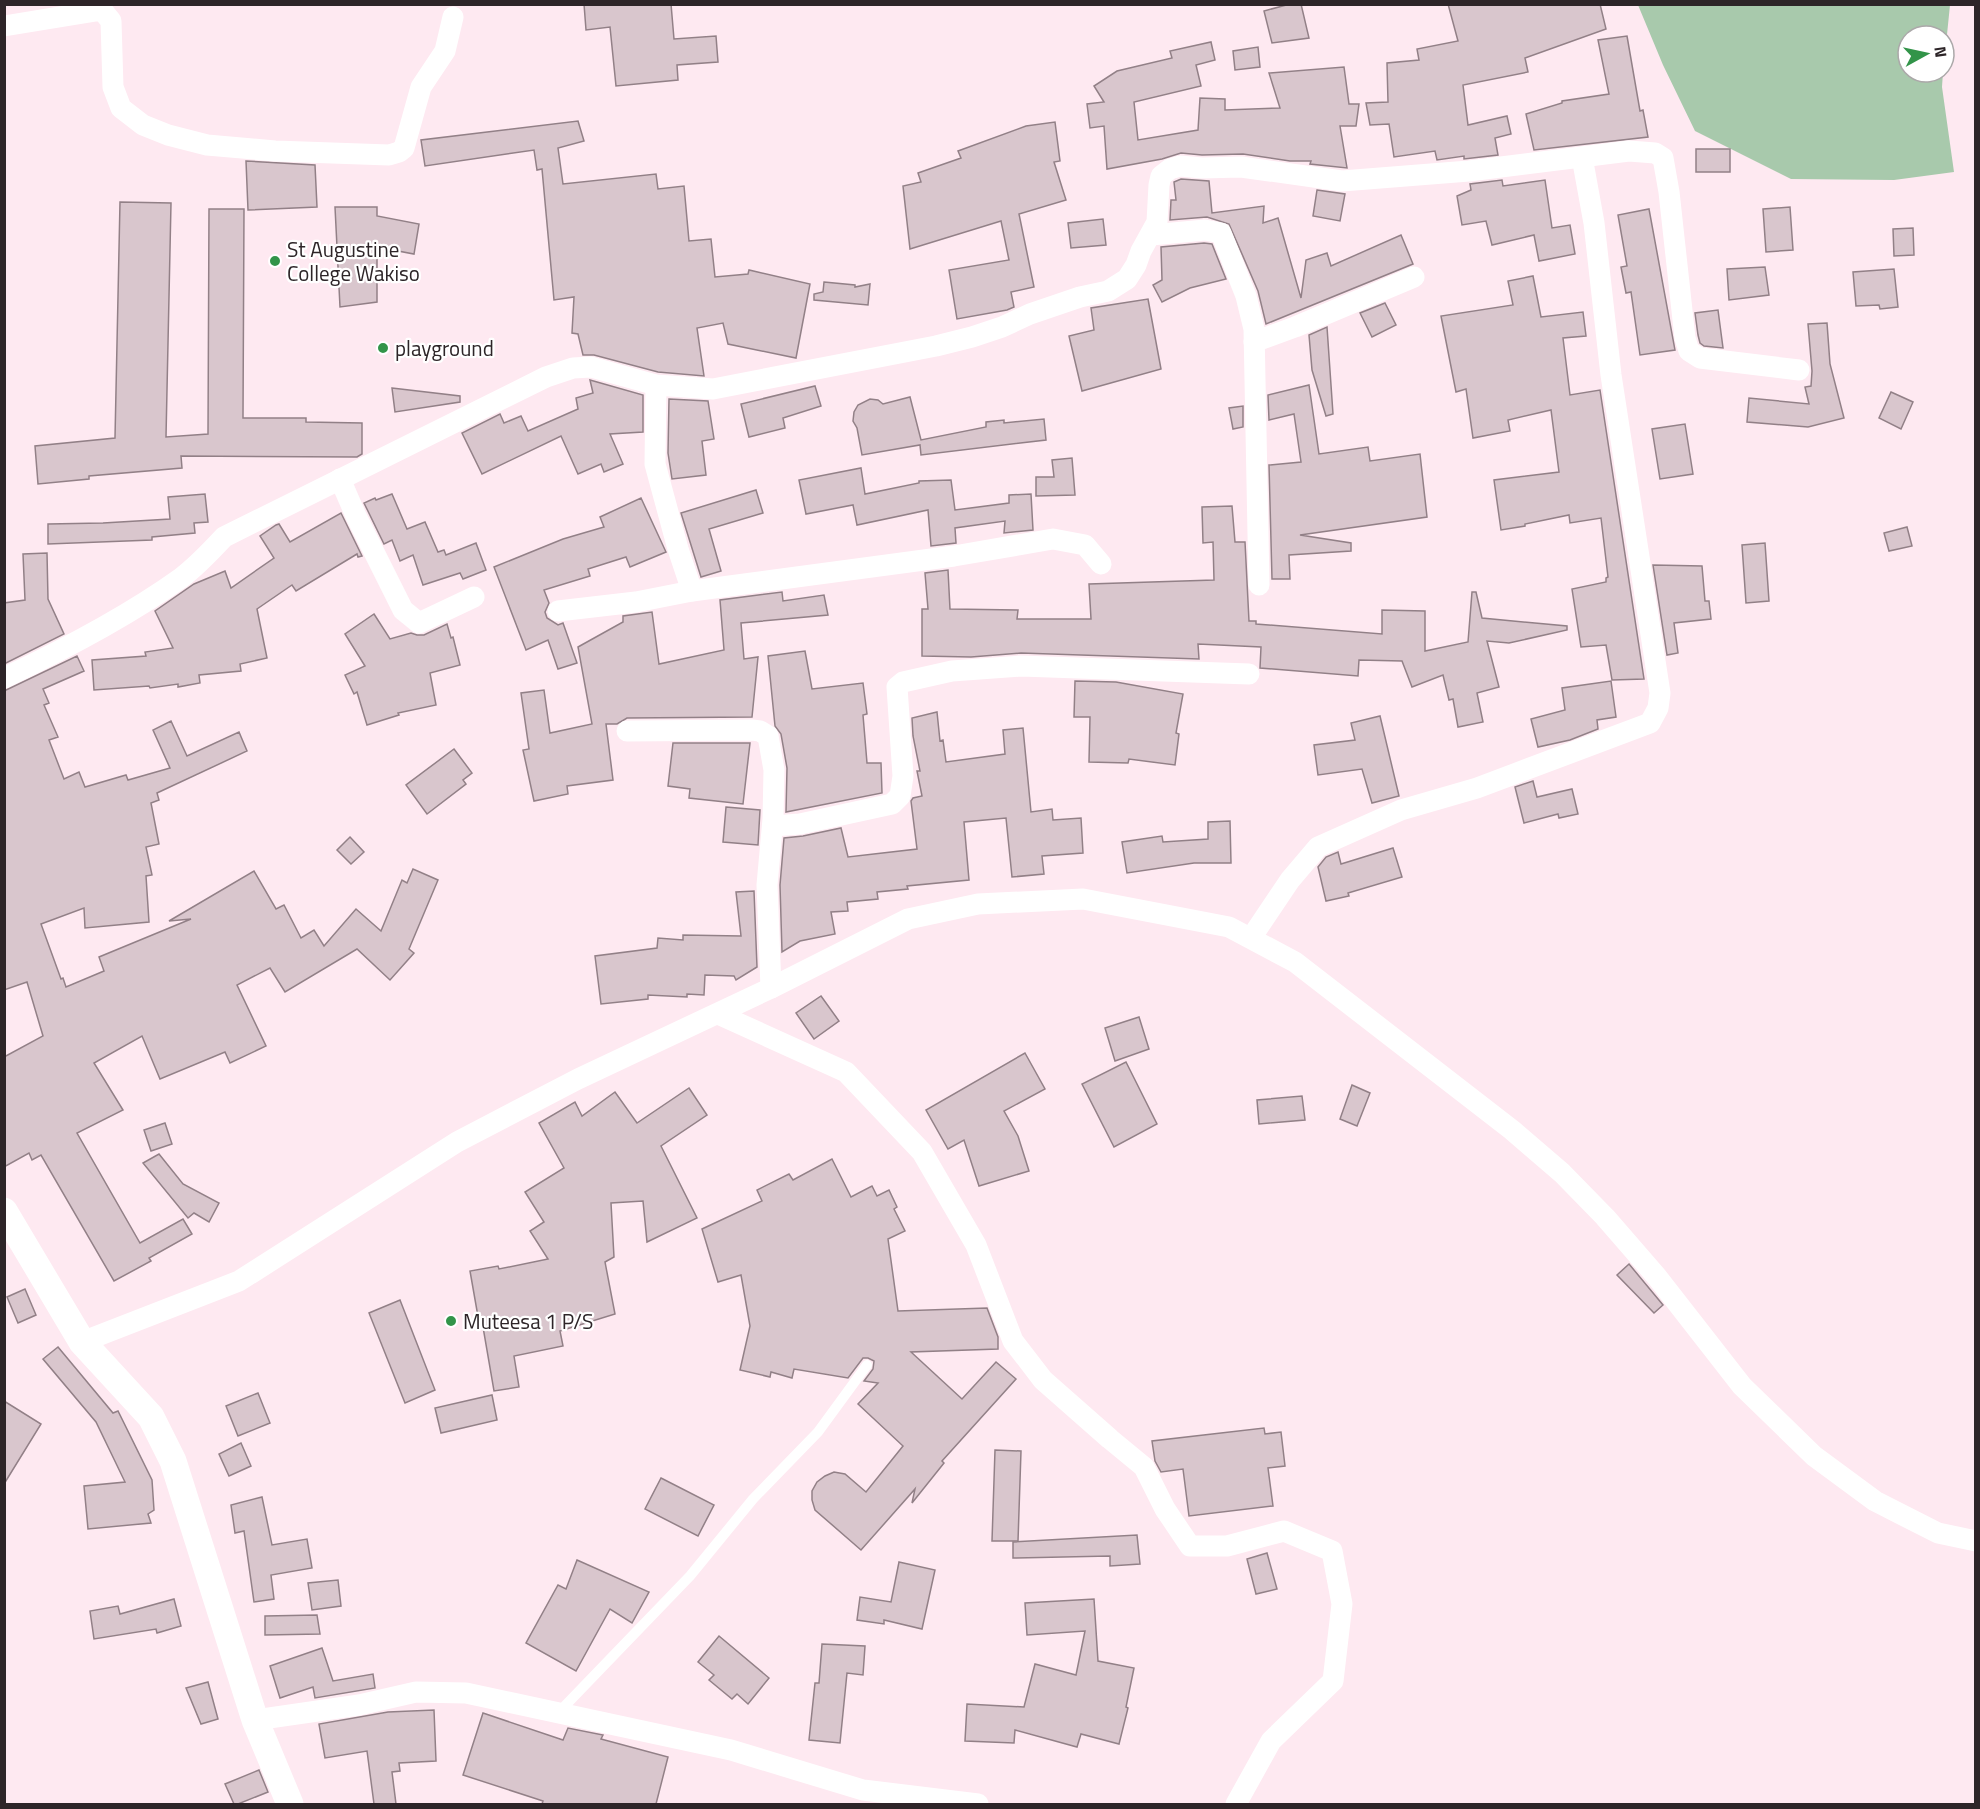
<svg xmlns="http://www.w3.org/2000/svg" width="1980" height="1809" font-family="'Titillium Web',sans-serif">
  <style>
    .green { fill: #a8c9ac }
    .building { fill: #d9c6cd; stroke: #928087; stroke-width: 1.5 }
    .lines { fill: none; stroke-linecap: round; stroke-linejoin: round }
    .service { stroke: #fff; stroke-width: 10 }
    .minor { stroke: #fff; stroke-width: 21 }
    .tertiary { stroke: #fff; stroke-width: 27 }
    .poi-dot { fill: #329449; stroke: #fff; stroke-width: 2 }
    .labels { text-anchor: middle; dominant-baseline: central; stroke-width: 4.5; stroke-linejoin: round; paint-order: stroke }
    .poi-label { font-size: 21px; fill: #2d2528; stroke: #fff; text-anchor: start }
  </style>
  <rect width="100%" height="100%" fill="#fee9f1"/>
  <path class="green" d="M1638 5H1950L1944 64V36H1908V72H1943L1942 87 1954 172 1894 180 1791 179 1695 131 1663 65Z"/>
  <g class="building">
    <path d="M584 4H671L674 39 716 36 718 62 677 65 678 80 616 86 610 27 586 30Z"/>
    <path d="M1290 4H1301L1309 38 1272 43 1264 11Z"/>
    <path d="M1448 4H1600L1606 29 1525 58 1528 72 1463 85 1468 125 1507 116 1511 134 1495 138 1498 155 1464 159V156L1437 160 1435 151 1394 157 1389 124 1370 125 1366 103 1388 102 1387 63 1419 60 1417 49 1458 41Z"/>
    <path d="M1627 36 1640 111 1643 110 1648 137 1534 150 1526 114 1562 103V101L1609 94 1598 40Z"/>
    <path d="M1211 42 1215 60 1196 65 1201 86 1134 102 1138 140 1198 130 1200 98 1225 99V110L1280 108 1269 73 1344 67 1349 104H1359L1356 126H1340L1347 168 1310 164 1311 161H1290L1243 154 1202 155 1181 153 1162 159 1107 169 1104 126 1090 128 1087 104 1104 102 1094 86 1117 71 1172 58 1170 51Z"/>
    <path d="M1258 47 1260 67 1235 70 1233 51Z"/>
    <path d="M578 121 584 141 558 148 563 184 656 174 658 189 684 186 689 241 711 239 715 277 748 274 749 270 810 284 796 358 728 344 723 323 697 328 704 376 658 372 594 355H583L578 334 572 333 574 297 554 300 542 169 537 170 534 150 425 166 421 140Z"/>
    <path d="M1055 122 1060 161 1054 162 1066 200 1019 214 1034 287 1011 292 1014 307 1007 310 957 319 949 270 1009 260 1001 221 910 249 903 186 921 182 918 173 961 158 958 151 1026 126Z"/>
    <rect x="1696" y="149" width="34" height="23"/>
    <path d="M246 161 315 165 317 207 248 210Z"/>
    <path d="M1181 179 1209 181 1212 213 1264 206 1263 223 1278 218 1301 298 1306 260 1327 253 1331 266 1401 235 1413 264 1266 324 1258 291 1229 224 1207 217 1170 220 1171 200H1176L1174 182Z"/>
    <path d="M1502 180 1503 186 1545 180 1552 228 1570 225 1575 254 1539 261 1534 235 1492 245 1486 221 1462 225 1457 196 1471 190 1470 184Z"/>
    <path d="M1317 190 1345 194 1340 221 1313 216Z"/>
    <path d="M120 202 171 203 166 437 208 434 209 209H244L243 418H306V422L362 423V454L357 457 181 456 182 468 89 476V479L38 484 35 446 115 438Z"/>
    <path d="M335 207H377V216L419 224 414 254 377 247V302L340 307Z"/>
    <path d="M1790 207 1793 250 1766 252 1763 209Z"/>
    <path d="M1649 209 1675 350 1640 355 1631 292 1626 293 1621 267 1627 266 1618 215Z"/>
    <path d="M1103 219 1106 245 1071 248 1068 223Z"/>
    <path d="M1913 228 1914 255 1894 256 1893 229Z"/>
    <path d="M1204 243 1212 244 1226 279 1190 288 1162 302 1153 285 1162 280 1161 247Z"/>
    <path d="M1765 267 1769 295 1729 300 1727 269Z"/>
    <path d="M1894 269 1898 307 1880 309 1879 305 1856 306 1853 272Z"/>
    <path d="M1533 276 1541 317 1583 312 1586 336 1563 338 1570 395 1600 390 1644 679 1612 680 1606 645 1581 647 1572 589 1606 582V578L1608 577 1601 518 1570 523 1569 515 1525 524V526L1501 530 1494 480 1559 472 1551 410 1508 420 1510 431 1473 438 1466 389 1456 392 1441 316 1513 305 1508 281Z"/>
    <path d="M824 282 855 285V287L870 284 868 305 814 300V294L823 292Z"/>
    <path d="M1148 299 1161 369 1082 391 1069 336 1094 330 1091 308Z"/>
    <path d="M1385 303 1396 325 1372 337 1360 313Z"/>
    <path d="M1718 310 1723 348 1704 346 1700 343 1698 335 1695 313Z"/>
    <path d="M1827 323 1830 364 1844 418 1808 427 1747 422 1749 398 1809 404 1805 387 1811 386 1812 371 1808 324Z"/>
    <path d="M1327 327 1333 414 1326 416 1312 370 1309 335Z"/>
    <path d="M590 380 643 395V432L610 434 623 464 604 472 601 464 578 474 561 436 482 474 462 433 500 414 504 423 521 416 528 431 578 409 576 398 593 393Z"/>
    <path d="M1309 385 1319 454 1368 447 1370 461 1420 454 1427 517 1300 535 1351 543V551L1289 555 1290 579H1272L1269 465 1301 462 1294 414 1269 420 1268 395Z"/>
    <path d="M815 386 821 406 783 418 785 428 749 437 741 404Z"/>
    <path d="M392 388 460 396V402L395 412Z"/>
    <path d="M1891 392 1913 402 1901 429 1879 418Z"/>
    <path d="M910 397 921 440 986 427V422L1004 420V423L1044 419 1046 440 921 455 920 445 862 455 857 428 853 421 854 412 858 405 870 399 878 400 883 404Z"/>
    <path d="M669 399 708 401 714 439 702 441 706 475 672 479 668 453Z"/>
    <path d="M1243 406V427L1233 429 1229 408Z"/>
    <path d="M1685 424 1693 474 1660 479 1652 429Z"/>
    <path d="M1072 458 1075 495 1036 496V477H1054L1052 460Z"/>
    <path d="M861 468 865 494 919 483V481L951 480 955 510 1009 503V495L1031 494 1033 530 1004 533 1005 521 955 528 956 543 931 546 928 510 857 525 853 505 806 514 799 480Z"/>
    <path d="M756 490 763 513 709 529 721 571 701 577 681 513Z"/>
    <path d="M205 494 208 522 194 523 195 533 152 537V540L48 544V524L103 523 170 519 168 497Z"/>
    <path d="M392 494 407 529 425 522 438 552 444 550 446 555 476 543 486 570 463 579 460 573 423 585 413 555 400 561 392 540 384 544 364 503 375 498 376 500Z"/>
    <path d="M641 498 666 552 630 567 626 557 588 569 590 576 544 590 549 603 545 612 547 618 558 625 563 623 577 663 558 669 548 640 526 650 494 567 563 539 604 527 600 517Z"/>
    <path d="M1232 506 1235 542H1245L1249 621H1256V624L1382 634V610L1425 611V651L1468 642 1472 592H1476L1482 618 1567 626V630L1509 643 1487 641 1499 687 1477 693 1483 722 1458 727 1453 699 1449 700 1443 675 1412 687 1402 661 1359 660 1358 676 1260 668 1261 647 1198 644 1199 659 1021 653 971 657 922 656V609H928L925 573 948 570 950 609 1018 610 1017 619H1091L1089 584 1214 580 1213 542 1203 543 1202 507Z"/>
    <path d="M341 513 362 556 358 557 357 554 296 591 292 585 257 609 267 658 240 664 241 671 199 675 200 683 178 687V684L150 688 149 686 94 690 92 660 146 656 145 652 173 648 155 611 194 584 225 571 231 588 274 558 260 536 276 525 279 524 290 542Z"/>
    <path d="M1907 527 1912 546 1889 551 1884 533Z"/>
    <path d="M1765 543 1769 601 1746 603 1742 545Z"/>
    <path d="M47 553 48 599 64 634 4 664V603L25 600 23 554Z"/>
    <path d="M1653 565 1702 566 1705 601H1709L1711 619 1674 623 1678 653 1667 655Z"/>
    <path d="M782 592 783 601 824 595 828 615 741 623 744 659 758 657 752 717 627 718 617 724H606L613 780 567 786 568 794 534 801 523 750 529 749 521 693 544 690 550 733 592 724 578 647 623 622V616L652 612 659 664 724 650 720 600Z"/>
    <path d="M374 614 390 639 411 633 417 635H424L447 624 451 638 453 637 460 665 430 673 436 705 398 713 399 715 367 725 357 692 354 694 345 675 365 666 345 634Z"/>
    <path d="M805 651 812 689 863 683 867 714 863 715 867 763H881L882 793 786 812 787 768 781 734 775 726 768 656Z"/>
    <path d="M77 656 84 671 43 689 49 703 44 705 58 737 49 740 64 779 79 772 85 787 126 775 128 780 170 768 153 730 171 721 187 756 239 732 247 751 157 793 159 800 151 803 159 844 146 847 152 875 146 876 149 922 85 928 84 908 41 924 61 979 63 978 66 987 104 971 99 957 191 919 169 921 254 871 276 909 284 905 301 938 314 930 324 946 356 909 381 931 402 880 407 883 413 869 438 880 409 949 414 953 390 980 357 949 285 992 270 968 237 985 266 1046 230 1063 225 1052 160 1079 142 1036 94 1063 123 1110 77 1133 140 1243 183 1219 192 1234 149 1258 151 1261 114 1281 41 1155 32 1160 29 1153 4 1167V1057L43 1036 27 982 4 990V691Z"/>
    <path d="M1075 681 1116 682 1183 694 1176 733 1179 734 1175 765 1129 759 1128 763 1089 762 1090 717H1074Z"/>
    <path d="M1611 681 1616 717 1597 720 1598 729 1570 740 1538 747 1531 719 1565 710 1562 688Z"/>
    <path d="M937 712 940 741 943 740 946 762 1005 754 1003 730 1023 728 1031 812 1052 809 1053 820 1081 818 1083 853 1042 856 1044 874 1012 877 1006 818 964 822 969 880 907 886 908 889 877 892 878 899 847 902 848 911 831 912 835 934 800 941 782 952 780 885 784 838 803 836 841 828 848 857 917 849 911 801 913 798 922 796 917 771H920L913 736 912 718Z"/>
    <path d="M1380 716 1399 796 1372 803 1362 769 1318 775 1314 745 1355 740 1351 723Z"/>
    <path d="M673 743H750L743 804 689 798 690 789 668 786Z"/>
    <path d="M454 749 472 773 463 780 466 784 427 814 406 785Z"/>
    <path d="M1533 781 1537 797 1572 789 1578 814 1559 818 1558 814 1524 823 1515 787Z"/>
    <path d="M726 807 760 810 758 845 723 842Z"/>
    <path d="M1230 821 1231 863H1194L1127 873 1122 842 1162 836 1163 842 1208 839V822Z"/>
    <path d="M350 837 364 852 351 864 337 850Z"/>
    <path d="M1393 848 1402 877 1348 893 1349 896 1326 901 1318 867 1326 857 1338 852 1341 864Z"/>
    <path d="M754 891 757 967 736 980 734 976 705 975 704 995 687 994V997L648 995V999L601 1004 595 956 657 948 658 938 683 940V935L741 936 736 892Z"/>
    <path d="M821 996 839 1021 814 1039 796 1013Z"/>
    <path d="M1139 1017 1149 1049 1115 1061 1105 1028Z"/>
    <path d="M1025 1053 1045 1089 1004 1111 1018 1136 1029 1171 979 1186 964 1140 948 1149 926 1110Z"/>
    <path d="M1126 1062 1157 1124 1114 1147 1082 1084Z"/>
    <path d="M1352 1085 1370 1093 1357 1126 1340 1119Z"/>
    <path d="M689 1088 707 1115 661 1146 697 1218 647 1242 643 1201 611 1203 614 1257 605 1262 615 1314 560 1331 563 1346 514 1356 519 1387 494 1391 483 1327 480 1328 470 1271 498 1266 499 1269 548 1259 530 1231 544 1222 525 1192 564 1168 539 1123 575 1102 582 1116 615 1092 637 1123Z"/>
    <path d="M1302 1096 1305 1120 1259 1124 1257 1100Z"/>
    <path d="M165 1123 172 1144 151 1151 144 1130Z"/>
    <path d="M159 1154 183 1184 219 1203 209 1222 194 1213 188 1218 143 1163Z"/>
    <path d="M832 1159 851 1197 872 1186 877 1196 889 1190 897 1207 894 1209 905 1231 888 1239 898 1311 987 1308 998 1337V1349L911 1352 962 1399 996 1362 1016 1379 942 1461 944 1463 912 1503 915 1489 861 1550 815 1510 812 1500V1491L817 1482 825 1476 834 1472 845 1474 866 1492 903 1446 858 1404 878 1383 864 1381 873 1369 874 1361 868 1358H863L848 1378 794 1369 792 1378 771 1372 770 1377 740 1370 750 1326 741 1275 718 1282 702 1229 762 1201 757 1190 789 1174 793 1180Z"/>
    <path d="M1629 1264 1663 1305 1654 1313 1617 1275Z"/>
    <path d="M25 1289 36 1315 18 1323 7 1297Z"/>
    <path d="M400 1300 435 1390 405 1403 369 1313Z"/>
    <path d="M58 1347 113 1413 118 1411 152 1480 154 1510 148 1514 151 1523 88 1529 84 1486 125 1482 96 1422 43 1359Z"/>
    <path d="M258 1393 270 1423 238 1436 226 1406Z"/>
    <path d="M492 1395 497 1420 441 1433 435 1408Z"/>
    <path d="M4 1401 41 1424 4 1484Z"/>
    <path d="M1264 1428 1265 1434 1281 1432 1285 1466 1268 1468 1273 1506 1189 1516 1183 1469 1161 1472 1155 1461 1152 1441Z"/>
    <path d="M241 1443 251 1466 229 1476 219 1454Z"/>
    <path d="M995 1450 1021 1451 1018 1541H992Z"/>
    <path d="M661 1478 714 1505 698 1536 645 1509Z"/>
    <path d="M262 1497 272 1545 307 1539 312 1568 271 1575 274 1599 254 1602 244 1531 235 1533 231 1505Z"/>
    <path d="M1137 1535 1140 1564 1110 1566V1556L1013 1558V1542Z"/>
    <path d="M1267 1553 1277 1589 1256 1594 1247 1559Z"/>
    <path d="M577 1560 649 1592 632 1623 610 1609 576 1671 526 1643 558 1585 566 1589Z"/>
    <path d="M899 1562 935 1570 922 1629 884 1620V1624L857 1620 860 1597 891 1602Z"/>
    <path d="M338 1580 341 1606 312 1610 308 1583Z"/>
    <path d="M174 1599 181 1626 157 1633 156 1629 94 1639 90 1611 118 1606 120 1614Z"/>
    <path d="M1094 1599 1098 1661 1134 1668 1126 1707 1128 1708 1119 1744 1081 1734 1077 1747 1015 1730 1014 1743 965 1741 967 1704 1024 1707 1035 1664 1076 1675 1085 1631 1027 1635 1025 1603Z"/>
    <path d="M317 1615 320 1634 265 1635V1616Z"/>
    <path d="M719 1636 769 1678 748 1704 737 1694 732 1699 709 1680 714 1675 698 1662Z"/>
    <path d="M822 1644 865 1646 863 1675 847 1673 840 1743 809 1740 815 1683H819Z"/>
    <path d="M322 1648 333 1681 373 1674 375 1688 315 1698 313 1687 280 1698 270 1666Z"/>
    <path d="M208 1682 218 1719 201 1724 186 1688Z"/>
    <path d="M434 1710 436 1761 399 1763 400 1771 392 1772 396 1804H374L367 1751 325 1758 319 1724 388 1712Z"/>
    <path d="M483 1713 563 1740 568 1728 603 1735 601 1739 668 1757 656 1804H542L543 1801 463 1775Z"/>
    <path d="M259 1770 268 1792 238 1804H234L225 1784Z"/>
  </g>
  <g class="lines">
    <path class="service" d="M559 1712 690 1576 753 1499 818 1432 867 1365"/>
    <g class="minor">
      <path d="M4 26 102 10 111 21 113 87 121 108 143 125 168 135 207 145 275 151 389 155 399 152 404 148 421 87 445 51 453 17"/>
      <path d="M1151 235 1205 230 1221 233 1246 296 1254 329 1259 585"/>
      <path d="M1254 342 1295 327 1414 277"/>
      <path d="M656 385 655 464 678 549 692 591 954 556 1053 539 1085 545 1101 564"/>
      <path d="M340 479 356 516 403 610 419 623 474 597"/>
      <path d="M558 611 636 602 692 591"/>
      <path d="M4 678C63 650 128 616 181 578 197 566 211 551 224 537L546 377 573 368 591 367 656 385 713 389 936 346 972 337 1002 327 1030 314 1080 297 1108 291 1127 279 1136 265 1141 251 1157 222 1159 185 1161 176 1170 169 1180 166 1202 168 1241 167 1342 181 1469 171 1629 151 1655 153 1663 158 1669 192 1685 338 1689 351 1700 358 1799 370"/>
      <path d="M627 731 752 730 760 731 768 736 774 770 773 819 767 885 771 988"/>
      <path d="M773 826 800 824 892 804 900 796 903 776 897 687 903 682 952 671 1021 666 1249 674"/>
      <path d="M1251 938 1290 880 1318 847 1401 810 1477 788 1650 723 1658 708 1660 693 1611 375 1594 223 1582 157"/>
      <path d="M718 1014 846 1072 922 1152 976 1245 1013 1341 1043 1380 1110 1439 1144 1467 1165 1509 1190 1546H1227L1284 1531 1332 1551 1342 1604 1333 1681 1271 1741 1236 1804"/>
      <path d="M82 1342 239 1281 457 1142 578 1079 771 988 908 919 978 904 1083 899 1229 927 1295 962 1512 1130 1562 1173 1605 1217 1657 1277 1742 1386 1814 1456 1875 1501 1938 1533 1976 1541"/>
      <path d="M255 1720 359 1705 416 1692 466 1693 731 1750 863 1790 978 1804"/>
    </g>
    <path class="tertiary" d="M4 1211 82 1342 151 1417 173 1461 255 1720 290 1804"/>
  </g>
  <g class="poi-dot">
    <circle cx="275" cy="261" r="6"/>
    <circle cx="383" cy="348" r="6"/>
    <circle cx="451" cy="1321" r="6"/>
  </g>
  <g class="labels">
    <g class="poi-label">
      <text x="287" y="249">St Augustine<tspan x="287" dy="24">College Wakiso</tspan></text>
      <text x="395" y="348">playground</text>
      <text x="463" y="1321">Muteesa 1 P/S</text>
    </g>
  </g>
  <rect width="1980" height="1809" fill="none" stroke="#2d2528" stroke-width="12"/>
  <g transform="translate(1926 54) rotate(82)"><circle r="28" fill="#ffffff" stroke="#aba8a9" stroke-width="1.5"/>
  <path d="M0-4.5L10 22L0 15L-10 22Z" fill="#329449"/>
  <text y="-9" font-size="16" font-weight="bold" text-anchor="middle" fill="#2d2528">N</text>
  </g>
</svg>
